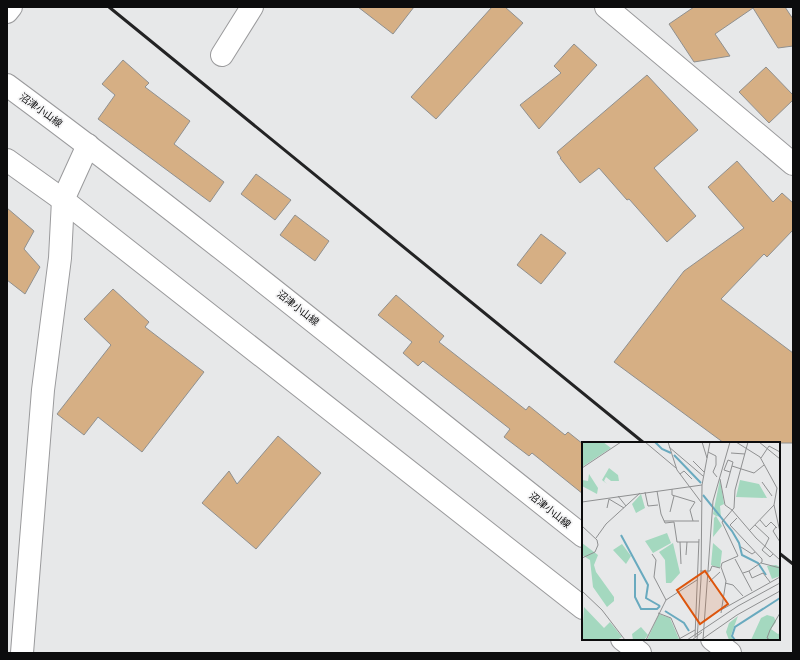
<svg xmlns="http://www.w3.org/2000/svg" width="800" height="660" font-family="Mulish,'Noto Sans JP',sans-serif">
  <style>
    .building { fill: #d6af84; stroke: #90908f }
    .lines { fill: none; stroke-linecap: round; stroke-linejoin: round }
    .minor-casing { stroke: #9a9a9c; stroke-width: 24 }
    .tertiary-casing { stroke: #9a9a9c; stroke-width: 24 }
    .secondary-casing { stroke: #9a9a9c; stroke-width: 24 }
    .minor { stroke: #fff; stroke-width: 22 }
    .tertiary { stroke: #fff; stroke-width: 22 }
    .secondary { stroke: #fff; stroke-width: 22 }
    .rail { stroke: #232324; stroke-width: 3 }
    .labels { text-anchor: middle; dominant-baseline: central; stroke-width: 3.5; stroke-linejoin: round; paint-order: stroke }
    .street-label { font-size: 10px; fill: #0c0c0d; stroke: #f5f5f6 }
    .inset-river { fill: none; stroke: #69aabf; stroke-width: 2 }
    .inset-road { fill: none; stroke: #8f9091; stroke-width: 1 }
    .view { fill: #dd550c; fill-opacity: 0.15; stroke: #dd550c; stroke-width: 2 }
    .inset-edge { fill: none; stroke: #0c0c0d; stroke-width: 2 }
  </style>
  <rect width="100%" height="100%" fill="#e7e8e9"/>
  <g class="building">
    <path d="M358 7H414L393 34Z"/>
    <path d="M492 7H505L523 23 436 119 411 97Z"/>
    <path d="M694 7H785L793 19V46L778 48 753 8 715 34 730 56 694 62 669 24Z"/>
    <path d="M574 44 597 65 539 129 520 105 561 73 554 66Z"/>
    <path d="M123 60 149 83 145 87 190 121 174 144 224 182 210 202 98 119 115 95 102 84Z"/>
    <path d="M766 67 793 95V100L769 123 739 92Z"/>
    <path d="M647 75 698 130 654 168 696 216 667 242 629 199 627 200 599 168 580 183 560 158H561L557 152Z"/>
    <path d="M737 161 773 202 782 193 793 203V230L767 257 764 254 721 299 793 353V443H724L614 362 684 271 744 228 708 187Z"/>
    <path d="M256 174 291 200 275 220 241 194Z"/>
    <path d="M7 208 34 231 24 249 40 267 25 294 7 280Z"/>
    <path d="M295 215 329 241 315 261 280 235Z"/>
    <path d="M541 234 566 253 541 284 517 265Z"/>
    <path d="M113 289 149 322 145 327 204 372 142 452 98 417 84 435 57 414 111 345 84 319Z"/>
    <path d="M396 295 444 336 439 342 526 410 529 406 565 435 568 432 583 444V494L532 453 529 456 504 437 510 429 423 361 418 366 403 353 412 342 378 315Z"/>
    <path d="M278 436 321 473 256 549 202 503 229 471 237 484Z"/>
  </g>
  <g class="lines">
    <defs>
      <g id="minor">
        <path d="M606 7 793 164"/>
        <path d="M7 12 11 7"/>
        <path d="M222 55 252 7"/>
      </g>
      <path id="tertiary" d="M22 653 43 390 60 258 63 200 88 145"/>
      <g id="secondary">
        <path d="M7 85C203 230 392 385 583 536"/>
        <path d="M7 160 63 200 583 608"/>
        <path d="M622 639 640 653"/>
        <path d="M712 639 730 653"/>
      </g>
    </defs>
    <use href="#minor" class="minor-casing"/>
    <use href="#tertiary" class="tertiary-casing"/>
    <use href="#secondary" class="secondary-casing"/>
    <use href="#minor" class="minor"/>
    <use href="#tertiary" class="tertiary"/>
    <use href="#secondary" class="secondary"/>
    <g class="rail">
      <path d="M109 7 644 443"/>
      <path d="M779 553 793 564"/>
    </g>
  </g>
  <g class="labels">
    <g class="street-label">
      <text transform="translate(41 110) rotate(36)">沼津小山線</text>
      <text transform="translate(298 308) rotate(38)">沼津小山線</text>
      <text transform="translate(550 510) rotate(39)">沼津小山線</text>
    </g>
  </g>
  <g transform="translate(582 442)">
    <rect width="198" height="198" fill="#e7e8e9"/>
    <path d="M0 0H21L29 6 0 25ZM27 26 36 33 37 39H29L24 35 22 39 25 42 20 38ZM7 32 16 46 15 52 0 44V38L6 39ZM138 37 142 62 138 64 139 75 134 74 140 84 131 95 132 76 134 74 131 72ZM158 38 177 42 185 56 154 55ZM59 52 63 66 54 71 50 62ZM85 91 89 101 71 111 63 99ZM0 101 16 113 12 123 14 130 32 155V159L25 165 11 145 8 118 0 113ZM91 101 98 131 89 141H84L83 118 77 110ZM131 101 140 109 138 126 129 123ZM40 102 49 114 44 122 31 108ZM194 123 198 125V134L190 137 185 124ZM2 165 22 186 28 180 40 195 35 198H0ZM77 172 88 176 97 197 65 198ZM185 173 192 175 194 180 189 187 196 192 198 191V198H169L179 176ZM156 174 149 193 151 198H147L144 190 147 181ZM59 185 66 193 62 198H51L50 192Z" fill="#a4d8bf"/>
    <path class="inset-river" d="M73 0 80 7 89 11M92 13 119 41M121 53 150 89 157 101 160 113 176 121 184 133M39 93 66 143 64 156 78 164M53 132V155L59 167H75L78 164M83 169 102 181 107 189M153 198 150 194 153 185 198 156"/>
    <path class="inset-road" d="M63 0 94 26M86 0 95 28 119 60M120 0 125 16M154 0 178 15 195 46 192 63 167 89M177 0 198 17M87 5 121 34M126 10 134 14V23L131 30 135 35M149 11 163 12M179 16 187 4 198 10M111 19 122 30M150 24 172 31 182 23M0 26 39 0M98 32 102 29 110 37M138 37 143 63 150 68M180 40 190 54M144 46 151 20 146 18 142 28 148 30M90 47V53L113 60 108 68 111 79M75 49 79 72 83 81 92 80 95 100H98M63 50 66 64 76 63M36 54 44 64M0 60 120 43M192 63 198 90M25 66 27 57 42 66M150 68 174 96 198 118M88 70 92 54M155 76 148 83 180 117V120L167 129M178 78 184 85 189 80 195 86M82 79H117M173 83 187 96 183 104M0 84 15 98 16 103 13 110 0 116M194 85 191 89 198 100M14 96 24 82 58 51M183 104 180 108 188 115 191 112M159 105 170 112 173 110M70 112 74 118 72 135 84 158M104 113 105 100M153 117 170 149M179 121 198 126M99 122 98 100H117M118 129H128L130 124 138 126M161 131 167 129 170 136 181 131 188 140M127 140 138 130M143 141 151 143 161 154M0 149 20 168 43 198M139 168 198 135M76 171 89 176 98 197M139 171 144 139 139 125 140 121 156 114 140 80 152 66 153 48 166 0M113 195 117 97M97 197 113 188M64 198 84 158 115 138M105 198 156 164 198 141M110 198 120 190M115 198 119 137 120 43 128 0M119 198 155 173 198 149M121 198 131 59 148 0M188 198 185 196 188 188 198 171"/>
    <path class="view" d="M123 129 146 162 118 182 95 148Z"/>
    <rect width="198" height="198" class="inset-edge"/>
  </g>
  <rect width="800" height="660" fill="none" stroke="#0c0c0d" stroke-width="16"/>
</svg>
